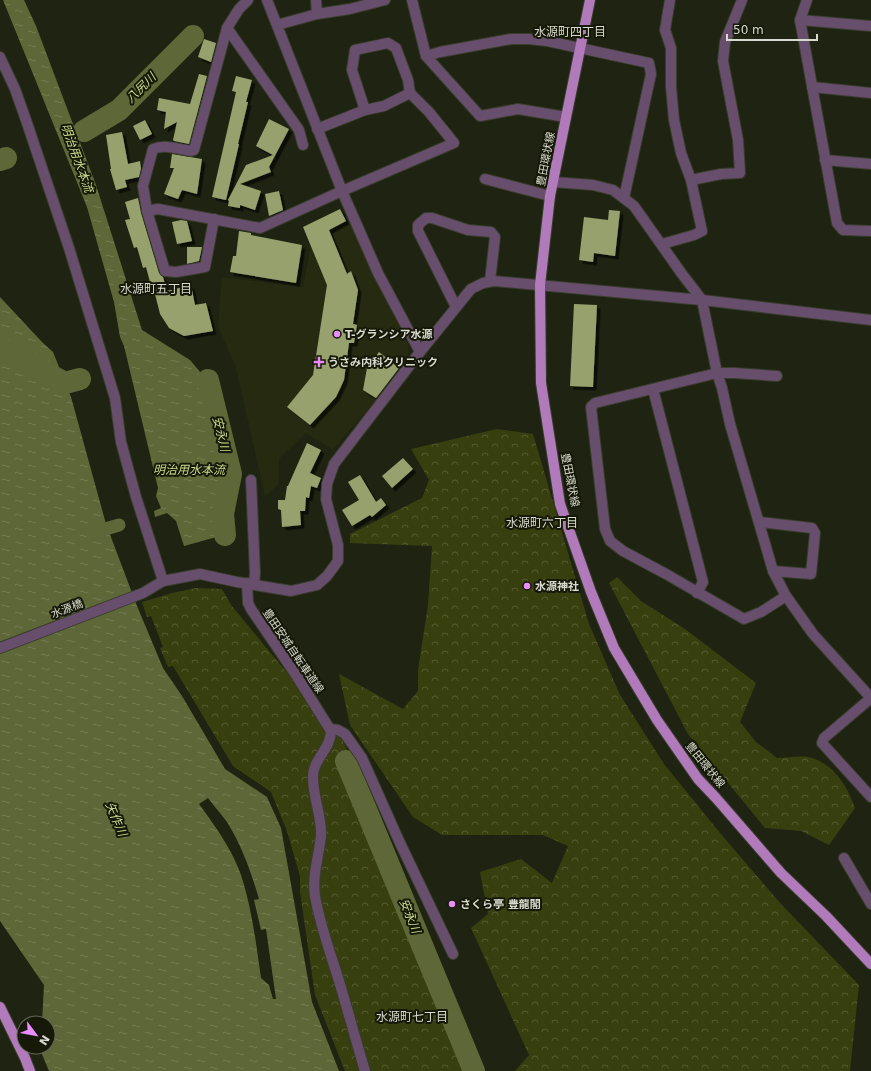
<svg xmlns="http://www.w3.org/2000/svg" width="871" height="1071" font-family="'DejaVu Sans','Noto Sans JP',sans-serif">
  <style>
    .built { fill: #262a11 }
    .forest { fill: url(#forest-crowns) }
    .water { fill: url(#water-ripples); fill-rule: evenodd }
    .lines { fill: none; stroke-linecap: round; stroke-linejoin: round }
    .canal { stroke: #5e6737; stroke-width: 13 }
    .river { stroke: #5e6737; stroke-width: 22 }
    .building { fill: #96a16e; filter: url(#shadow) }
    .minor-casing { stroke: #393d2c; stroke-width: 12 }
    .major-casing { stroke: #393d2c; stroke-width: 12 }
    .minor { stroke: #684e6d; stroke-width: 10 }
    .major { stroke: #b07abb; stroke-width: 10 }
    .poi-dot { fill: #ea8dfc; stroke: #161908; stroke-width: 1.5 }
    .labels { text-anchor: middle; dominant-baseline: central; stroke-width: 4; stroke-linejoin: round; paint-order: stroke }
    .street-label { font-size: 11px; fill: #d8dacf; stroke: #161908 }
    .poi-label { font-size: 11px; font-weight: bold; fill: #d8dacf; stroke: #161908; text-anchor: start }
    .neighbourhood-label { font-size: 12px; fill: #d8dacf; stroke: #161908 }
    .water-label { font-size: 12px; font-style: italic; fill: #cbda8e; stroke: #161908 }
  </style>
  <defs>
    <pattern id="forest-crowns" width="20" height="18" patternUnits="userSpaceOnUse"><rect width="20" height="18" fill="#383f0f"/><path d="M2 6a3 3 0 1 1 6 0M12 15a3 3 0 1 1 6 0" fill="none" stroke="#545a31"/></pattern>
    <pattern id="water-ripples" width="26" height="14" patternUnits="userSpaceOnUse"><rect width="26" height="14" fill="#5e6737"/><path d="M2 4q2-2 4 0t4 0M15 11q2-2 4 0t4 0" fill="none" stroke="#747c53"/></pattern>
    <filter id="shadow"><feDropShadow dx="3.5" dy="3.5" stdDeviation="0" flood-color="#0009"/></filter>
  </defs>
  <rect width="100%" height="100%" fill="#1f2311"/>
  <path class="built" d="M349 221 409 347 408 355 401 370 333 450 306 433 279 459V484L265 496 236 368 218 326 222 277 303 287 311 245 331 235Z"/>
  <g class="forest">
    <path d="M497 429 533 434 589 624 620 695 664 764 720 833 781 904 859 985 850 1071H515L529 1055 471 928 488 914 480 872 521 859 552 883 568 846 543 835H442L413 817 350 725 339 674 403 709 418 691V670L428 605 432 546 350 543V534L422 498 429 480 411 449Z"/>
    <path d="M617 577 641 601 685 629 756 683 740 722 756 742 777 758C788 758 804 754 815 759 836 767 848 788 855 808L829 845 801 831 765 828 688 734 609 583Z"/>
    <path d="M196 588 222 589 231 605 342 739 387 838 406 892 480 1071H345L315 995 300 892V876L287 831 271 792 233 766 173 666 168 667 160 648 163 647 151 616 147 617 142 602 172 593Z"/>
  </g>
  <g class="water">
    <path d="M3 0H24L36 26 96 185 142 330 190 360 201 373 225 468 226 482 219 506 217 519 220 536 184 546 176 521 167 513 155 517 154 511 161 508 156 496 158 488 124 346 120 337 114 302 87 207Z"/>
    <path d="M0 297 42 342 53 352 71 397 106 524 137 606 163 668 182 696 225 769 267 797 281 828 312 1002 339 1071H49L39 1047H48V1023H42L44 985 0 921ZM208 798C214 806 221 814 227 822 242 846 251 872 259 899L254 900 261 930 266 929 276 999H273L269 985 261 978C256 943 252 909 241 875 232 849 215 826 199 804Z"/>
  </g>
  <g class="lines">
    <path class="canal" d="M92 533 119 525"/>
    <g class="river">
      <path d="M84 131 119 110 193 36"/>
      <path d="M0 160 6 158"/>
      <path d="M0 348 65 383 80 379"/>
      <path d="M208 380 231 474 223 514 225 535"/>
      <path d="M346 761 474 1071"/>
    </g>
  </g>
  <g class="building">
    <path d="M204 39 216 43 211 62 198 57Z"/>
    <path d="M199 74 207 76 189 144 174 141 173 140 177 122 164 129 166 112 157 110 159 98 190 104Z"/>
    <path d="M236 76 252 80 246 102H248L238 144H239L226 200 212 197 236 92 232 91Z"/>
    <path d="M269 119 289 129 269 167 271 172 240 184 261 191 255 210 240 205V208L228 206 229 201 228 200 246 165 273 155 256 146Z"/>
    <path d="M145 120 152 134 140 140 133 126Z"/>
    <path d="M122 132 128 164 140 161 141 168 139 177 125 180 127 187 116 190 110 169H111L106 135Z"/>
    <path d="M172 154 202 159 197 194 182 190 178 199 164 194 174 168H170Z"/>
    <path d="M279 191 283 210 269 216 265 194Z"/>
    <path d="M138 198 141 213 159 273 163 277 167 291 191 285 195 305 206 303 213 331 184 336 169 328 160 314 153 286H151L146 267 143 268 137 247 134 248 125 220 130 219 125 202Z"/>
    <path d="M340 209 346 221 329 230 347 274 351 271 358 290 353 324 357 325 354 343H349L344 380 336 397 310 425 287 407 313 375 327 285 303 227Z"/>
    <path d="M609 210 620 211 615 256 594 253 593 262 579 260 584 217 608 220Z"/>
    <path d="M181 220 187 221 192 241 177 244 172 222Z"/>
    <path d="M239 231 251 233V235L302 245 296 283 230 272 233 256H236Z"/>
    <path d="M187 247H202L199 261 187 264Z"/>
    <path d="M574 304 597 305 593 387 570 386Z"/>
    <path d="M379 352 399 368 376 398 363 390 367 368Z"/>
    <path d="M307 443 321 450 310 473 321 478 317 488 311 486 309 498 306 497 305 511H300L301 525 282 527 281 510 278 509V500H285L287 486H288Z"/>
    <path d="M403 458 413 469 392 488 382 476Z"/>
    <path d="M360 475 376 502 381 498 386 505 372 517 370 515 352 526 342 510 359 500 348 482Z"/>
  </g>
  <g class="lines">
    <defs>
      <g id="minor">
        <path d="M248 0 239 9 227 28 194 150 191 151C178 149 165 144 153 149L143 186 147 211 158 209 260 228 342 191 454 143 429 112 410 93 408 80 396 48 388 43 355 50 352 70 365 110 317 129"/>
        <path d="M267 0 342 191 378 273 420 352"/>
        <path d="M316 0 317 14"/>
        <path d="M412 0 426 56 480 116 518 109 566 117"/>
        <path d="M807 0 800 20 837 223 843 230 871 231"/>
        <path d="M800 20 871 26"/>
        <path d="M277 25 317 14 350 9 385 0"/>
        <path d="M227 28 299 130 303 145"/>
        <path d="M426 56 440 52 511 39H529L547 41 649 63 651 74 624 198"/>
        <path d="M0 57 15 89 27 123 69 248 115 398 121 442 136 497 163 581"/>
        <path d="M812 87 871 93"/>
        <path d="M365 110 384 106 410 93"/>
        <path d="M825 160 871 164"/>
        <path d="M485 179 550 196"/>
        <path d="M691 180 721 174 740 173 738 140 723 61 725 42 742 0"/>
        <path d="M553 182 593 185 613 190 634 206 682 274 702 300 717 373 722 388 730 424 773 571 786 596 813 634 871 698"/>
        <path d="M147 211 165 271 176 272 205 267 214 219"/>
        <path d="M662 244 694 235 702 231 691 180 681 153 674 120 671 87V48L665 30 670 0"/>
        <path d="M456 307 418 231V225L426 218H432L468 230 491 232 495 237 490 281"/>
        <path d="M777 376 734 373H717L595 403 591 407 605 529 610 541 623 551 666 574 744 619 761 612 786 596"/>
        <path d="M653 389 703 582 697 593"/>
        <path d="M251 480 255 573 254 585"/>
        <path d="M759 522 812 528 815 533 811 574 773 571"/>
        <path d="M247 583 248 603 251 609 296 675 331 731C331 749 312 760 313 778 313 797 322 817 321 836 319 856 312 875 315 896 320 925 330 952 339 981 348 1011 356 1041 365 1071"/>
        <path d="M0 648 143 593 163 581 200 574 237 582 291 591 317 585 327 576 338 561V545L326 499 327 484 334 464 420 352 471 289 483 283 494 281 702 300 871 320"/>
        <path d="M871 698 824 738 822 743 871 797"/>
        <path d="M331 729 338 730 345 734 362 758 400 843 453 954"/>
        <path d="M844 858 871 904"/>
      </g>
      <g id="major">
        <path d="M590 0 550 196 540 285 541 383 560 504 591 592 614 648 657 720 698 779 716 798 781 873 826 916 871 964"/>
        <path d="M0 1007 25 1058 30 1071"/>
      </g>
    </defs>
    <use href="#minor" class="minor-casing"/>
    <use href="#major" class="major-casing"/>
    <use href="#minor" class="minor"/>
    <use href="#major" class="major"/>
  </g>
  <g class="poi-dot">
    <circle cx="337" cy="334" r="4"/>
    <path d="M317 356h4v4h4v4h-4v4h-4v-4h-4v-4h4z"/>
    <circle cx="527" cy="586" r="4"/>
    <circle cx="452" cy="904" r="4"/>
  </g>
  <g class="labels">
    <g class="street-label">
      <text transform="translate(546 159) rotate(-79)">豊田環状線</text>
      <text transform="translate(570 480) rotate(79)">豊田環状線</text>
      <text transform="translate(67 609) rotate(-21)">水源橋</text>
      <text transform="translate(293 651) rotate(56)">豊田安城自転車道線</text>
      <text transform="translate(705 765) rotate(51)">豊田環状線</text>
    </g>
    <g class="poi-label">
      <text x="345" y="334">T-グランシア水源</text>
      <text x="328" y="362">うさみ内科クリニック</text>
      <text x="535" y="586">水源神社</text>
      <text x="460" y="904">さくら亭 豊龍閣</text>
    </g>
    <g class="neighbourhood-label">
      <text x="570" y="32">水源町四丁目</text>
      <text x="156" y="289">水源町五丁目</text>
      <text x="542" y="523">水源町六丁目</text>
      <text x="412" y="1017">水源町七丁目</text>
    </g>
    <g class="water-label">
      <text transform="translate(141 88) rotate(-45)">八尻川</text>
      <text transform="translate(77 158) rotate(70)">明治用水本流</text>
      <text transform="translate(221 434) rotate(76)">安永川</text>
      <text x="189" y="470">明治用水本流</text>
      <text transform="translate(116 819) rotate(67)">矢作川</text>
      <text transform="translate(410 916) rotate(68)">安永川</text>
    </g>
  </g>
  <g transform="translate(36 1035) rotate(122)"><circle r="19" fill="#161908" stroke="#646658"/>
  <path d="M0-3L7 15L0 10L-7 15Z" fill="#ea8dfc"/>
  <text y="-6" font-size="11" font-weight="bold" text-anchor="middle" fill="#d8dacf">N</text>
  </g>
  <path d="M727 34v6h90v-6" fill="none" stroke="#d8dacf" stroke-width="2"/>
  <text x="733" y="34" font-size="12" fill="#d8dacf" stroke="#161908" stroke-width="3" paint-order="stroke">50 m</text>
</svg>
